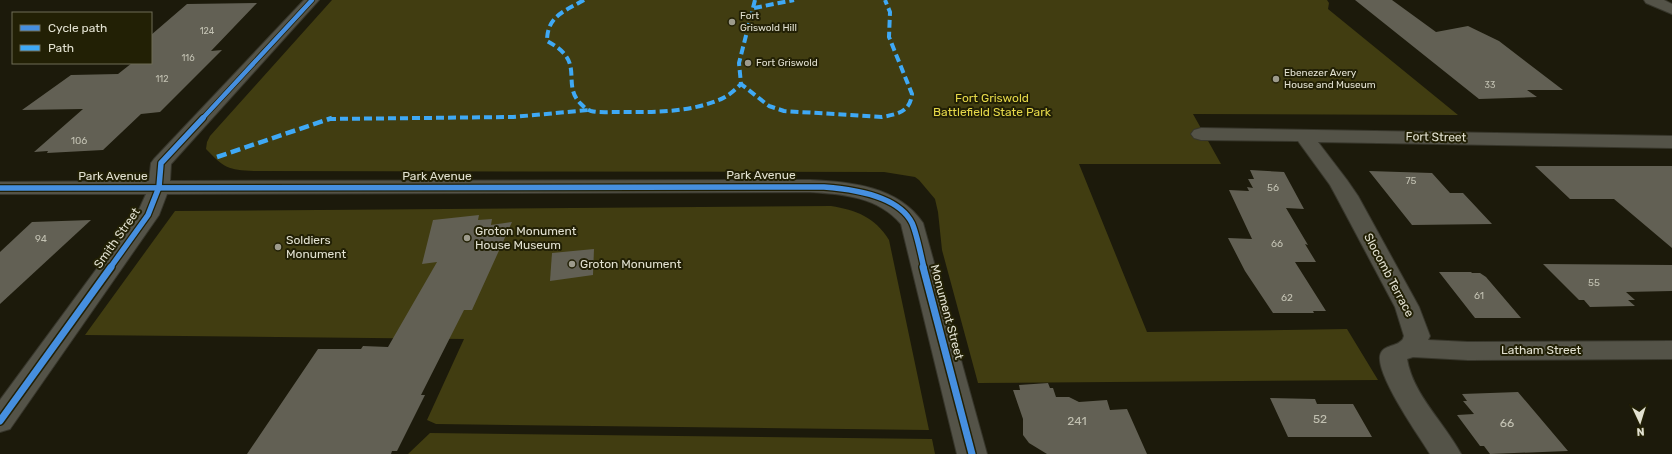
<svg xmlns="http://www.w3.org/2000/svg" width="1672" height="454" font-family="Rubik,sans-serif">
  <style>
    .green { fill: #413d11 }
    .building { fill: #626054 }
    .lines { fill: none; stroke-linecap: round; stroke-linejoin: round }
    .minor-casing { stroke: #37362b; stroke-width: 2 }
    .tertiary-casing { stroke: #37362b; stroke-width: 2 }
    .minor { fill: #545348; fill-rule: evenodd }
    .tertiary { fill: #545348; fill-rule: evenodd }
    .quiet-far1 { stroke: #3fa9f5; stroke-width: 4; stroke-dasharray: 8 4; stroke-linecap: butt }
    .quiet { stroke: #3fa9f5; stroke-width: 4.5; stroke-dasharray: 10 4.5; stroke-linecap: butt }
    .cycleway-far2-casing { stroke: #222005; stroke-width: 6 }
    .cycleway-far1-casing { stroke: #222005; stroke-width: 8 }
    .cycleway-casing { stroke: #222005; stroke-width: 10 }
    .cycleway-far2 { stroke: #468fdf; stroke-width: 4.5 }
    .cycleway-far1 { stroke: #468fdf; stroke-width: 5.5 }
    .cycleway { stroke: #468fdf; stroke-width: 7 }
    .poi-dot { fill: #9d9b8c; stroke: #222005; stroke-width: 1.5 }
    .labels { text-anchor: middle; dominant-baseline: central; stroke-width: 4; stroke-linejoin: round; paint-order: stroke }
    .far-number-label { font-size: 9px; fill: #c2c1b2 }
    .far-poi-label { font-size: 10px; fill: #e2e1d1; stroke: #222005; text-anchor: start }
    .number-label { font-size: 10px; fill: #c2c1b2 }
    .park-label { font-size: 12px; fill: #e5d849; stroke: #222005 }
    .street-label { font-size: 12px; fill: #e2e1d1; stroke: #222005 }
    .poi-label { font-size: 12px; fill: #e2e1d1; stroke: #222005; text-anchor: start }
    .near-number-label { font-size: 12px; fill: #c2c1b2 }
  </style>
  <rect width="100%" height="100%" fill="#1c1a0b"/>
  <g class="green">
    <path d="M332 0H1327L1329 3 1328 9 1458 115 1193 114 1221 164H1079L1147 332 1347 329 1378 380 978 383 942 250 938 212 935 199 919 180 915 177 884 172 254 171C228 170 224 168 206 149L207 142 210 136Z"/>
    <path d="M831 206C856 210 875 217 889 240L929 430 436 424 427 420 464 339 85 335 175 211Z"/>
    <path d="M430 433 932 439 935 454H408Z"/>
  </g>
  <g class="building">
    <path d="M1355 0H1392L1436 32 1468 26 1499 41 1563 90H1527L1537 97 1479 99Z"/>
    <path d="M257 3 211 51 222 50 160 112 141 114 103 150 47 153 48 151 34 152 83 109 22 110 71 75 118 74 132 63H151V35L187 4Z"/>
    <path d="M1535 166H1672V248L1614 199H1570Z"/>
    <path d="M1250 170 1284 172 1304 209 1286 208 1308 245 1305 244 1316 262H1295L1326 311H1313L1314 313H1273L1245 271 1228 238 1252 239 1229 190 1249 191 1247 187 1253 188 1248 179H1254Z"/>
    <path d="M1369 171 1432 173 1450 193H1463L1492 224 1412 225Z"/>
    <path d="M479 215 478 220 492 219 491 225 512 222 472 310H464L421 395H425L397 451H392L391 454H247L318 349H361L363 346 388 347 437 262 422 264 433 220Z"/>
    <path d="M91 220 0 304V252L32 222Z"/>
    <path d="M594 249 593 275 550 281 552 253Z"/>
    <path d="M1543 264 1672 265V291L1626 292 1635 300H1628L1635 306 1590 307 1584 300H1579Z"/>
    <path d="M1439 272H1471L1472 273H1480L1486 277 1521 318H1475Z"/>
    <path d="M1048 383 1050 388H1053L1056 397H1069L1079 402 1107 400 1110 410 1127 409 1147 454H1047L1029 443 1023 435V419L1013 390H1020L1019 385Z"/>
    <path d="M1518 392 1568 451 1490 454 1484 446H1480L1457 415 1474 414 1463 401H1467L1462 394Z"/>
    <path d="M1270 398 1315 399 1317 404H1353L1372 437H1288Z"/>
  </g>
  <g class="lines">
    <defs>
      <g id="minor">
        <path d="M304 0H319L171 164 170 181 810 180C851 182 898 186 923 223L987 454H957L901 224C878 197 844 194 810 192L167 194 159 215 10 429 0 432V400L137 214 146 194H0V182L149 181 151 163 154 159Z"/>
        <path d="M1201 128 1672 136V148L1318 142 1347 180 1358 196 1419 307 1430 336 1428 340 1468 342 1672 341V359L1468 360 1413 357 1407 359C1413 395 1444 422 1461 454H1430C1419 436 1377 377 1380 356 1382 345 1395 347 1401 341 1403 340 1403 338 1404 336L1395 307 1336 196 1330 185 1298 141 1201 140 1194 138 1191 134 1194 130Z"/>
      </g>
      <path id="tertiary" d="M1644 0H1664L1672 4V14L1646 3Z"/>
    </defs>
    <use href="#minor" class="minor-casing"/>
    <use href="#tertiary" class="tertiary-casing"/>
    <use href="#minor" class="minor"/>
    <use href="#tertiary" class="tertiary"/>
    <g class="quiet-far1">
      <path d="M584 0C565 11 547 16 547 41 554 45 561 49 566 56 577 71 565 89 581 104 584 107 587 110 591 111 600 113 610 112 619 112 651 112 685 113 716 101 726 98 734 91 741 84"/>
      <path d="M755 0 739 63 741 84 769 106 784 111 882 117C898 114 910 112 912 94L889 37 890 12 885 0"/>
      <path d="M754 8 794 0"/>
      <path d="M328 119 513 117 589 110"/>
    </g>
    <path class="quiet" d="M217 157 332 118"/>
    <defs>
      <path id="cycleway-far2" d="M202 119 312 0"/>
      <g id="cycleway-far1">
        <path d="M0 188 824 187C851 189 898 195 912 223 917 234 921 256 924 268"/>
        <path d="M110 268 148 215 159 187 161 163 203 118"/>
      </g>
      <g id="cycleway">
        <path d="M923 267 972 454"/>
        <path d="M0 421 111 267"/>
      </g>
    </defs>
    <use href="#cycleway-far2" class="cycleway-far2-casing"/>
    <use href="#cycleway-far1" class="cycleway-far1-casing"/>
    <use href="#cycleway" class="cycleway-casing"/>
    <use href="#cycleway-far2" class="cycleway-far2"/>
    <use href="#cycleway-far1" class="cycleway-far1"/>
    <use href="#cycleway" class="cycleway"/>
  </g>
  <g class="poi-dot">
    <circle cx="732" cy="22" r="4"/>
    <circle cx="748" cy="63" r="4"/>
    <circle cx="1276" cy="79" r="4"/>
    <circle cx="467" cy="238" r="4"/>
    <circle cx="278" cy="247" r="4"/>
    <circle cx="572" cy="264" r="4"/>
  </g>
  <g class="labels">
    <g class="far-number-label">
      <text x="207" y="31">124</text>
      <text x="188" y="58">116</text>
      <text x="162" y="79">112</text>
      <text x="1490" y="85">33</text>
    </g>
    <g class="far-poi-label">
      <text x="740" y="16">Fort<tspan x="740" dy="12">Griswold Hill</tspan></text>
      <text x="756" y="63">Fort Griswold</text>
      <text x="1284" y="73">Ebenezer Avery<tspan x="1284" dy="12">House and Museum</tspan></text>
    </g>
    <g class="number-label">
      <text x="79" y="141">106</text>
      <text x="1411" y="181">75</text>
      <text x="1273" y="188">56</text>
      <text x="41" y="239">94</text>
      <text x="1277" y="244">66</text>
      <text x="1594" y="283">55</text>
      <text x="1479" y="296">61</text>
      <text x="1287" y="298">62</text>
    </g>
    <g class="park-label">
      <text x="992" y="98">Fort Griswold<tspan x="992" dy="14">Battlefield State Park</tspan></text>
    </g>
    <g class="street-label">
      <text transform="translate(1436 137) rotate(1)">Fort Street</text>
      <text x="761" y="175">Park Avenue</text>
      <text x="113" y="176">Park Avenue</text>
      <text x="437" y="176">Park Avenue</text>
      <text transform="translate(117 238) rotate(-55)">Smith Street</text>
      <text transform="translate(1389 275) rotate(62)">Slocomb Terrace</text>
      <text transform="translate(947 312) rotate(75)">Monument Street</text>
      <text x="1541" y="350">Latham Street</text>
    </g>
    <g class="poi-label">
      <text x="475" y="231">Groton Monument<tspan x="475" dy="14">House Museum</tspan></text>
      <text x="286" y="240">Soldiers<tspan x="286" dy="14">Monument</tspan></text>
      <text x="580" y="264">Groton Monument</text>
    </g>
    <g class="near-number-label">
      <text x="1320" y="419">52</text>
      <text x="1077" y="421">241</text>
      <text x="1507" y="423">66</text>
    </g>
  </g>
  <rect x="12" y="12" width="140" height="52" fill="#222005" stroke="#6f6d57"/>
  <rect x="20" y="25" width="20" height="6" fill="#468fdf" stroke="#6f6d57"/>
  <text x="48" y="32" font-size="12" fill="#e2e1d1">Cycle path</text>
  <rect x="20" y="45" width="20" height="6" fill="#3fa9f5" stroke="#6f6d57"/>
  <text x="48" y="52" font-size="12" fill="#e2e1d1">Path</text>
  <g transform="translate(1640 422) rotate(176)" stroke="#222005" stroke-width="3" paint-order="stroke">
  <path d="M0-3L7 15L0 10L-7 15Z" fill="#e2e1d1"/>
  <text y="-6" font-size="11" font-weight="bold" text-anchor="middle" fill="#e2e1d1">N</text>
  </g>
</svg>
